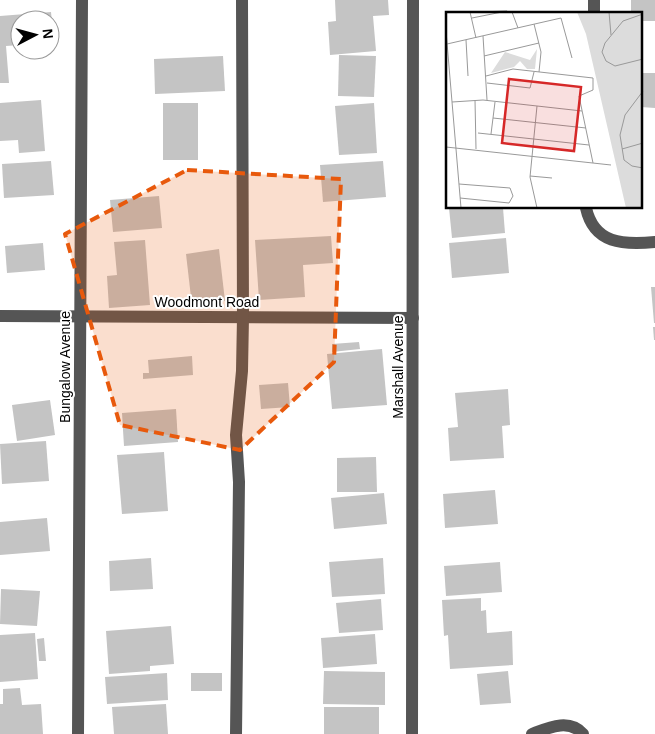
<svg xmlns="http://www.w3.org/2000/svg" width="655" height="734" font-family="Arial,sans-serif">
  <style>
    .building { fill: #c4c4c4 }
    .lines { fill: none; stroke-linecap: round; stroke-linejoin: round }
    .minor { stroke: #555; stroke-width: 12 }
    .marked { fill: #e8590c; fill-opacity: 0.2; stroke: #e8590c; stroke-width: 4; stroke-dasharray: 10 6; stroke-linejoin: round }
    .labels { text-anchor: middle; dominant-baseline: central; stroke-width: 4; stroke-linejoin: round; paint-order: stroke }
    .street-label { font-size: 14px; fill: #000; stroke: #fff }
    .inset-road { fill: none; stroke: #999; stroke-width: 1 }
    .view { fill: #d62828; fill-opacity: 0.15; stroke: #d62828; stroke-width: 2.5 }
    .inset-edge { fill: none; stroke: #000; stroke-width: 2.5 }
  </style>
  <rect width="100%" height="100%" fill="#fff"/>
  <g class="building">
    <path d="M335 0H388L389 15 373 16 376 51 330 55 328 22 336 21Z"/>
    <path d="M631 0H655V21H641V14H631Z"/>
    <path d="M507 10 508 14H478V12Z"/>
    <path d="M51 12 54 43H50V20H20V45L6 46 9 83H0V16Z"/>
    <path d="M339 55 376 56 374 97 338 96Z"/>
    <path d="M223 56 225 91 155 94 154 59Z"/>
    <path d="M641 73H655V108L641 107Z"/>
    <path d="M41 100 45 151 19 153 18 140 0 141V103Z"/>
    <rect x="163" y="103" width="35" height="57"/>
    <path d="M374 103 377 153 339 155 335 106Z"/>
    <path d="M51 161 54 195 4 198 2 164Z"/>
    <path d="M383 161 386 197 323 202 320 165Z"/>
    <path d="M159 196 162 228 113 232 110 200Z"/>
    <path d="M449 208H503L505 233 452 238Z"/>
    <path d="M331 236 333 263 303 265 305 297 259 300 255 240Z"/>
    <path d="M506 238 509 273 452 278 449 243Z"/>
    <path d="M145 240 150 305 109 308 107 276 117 275 114 242Z"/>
    <path d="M43 243 45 270 7 273 5 246Z"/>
    <path d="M219 249 225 301 192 306 186 254Z"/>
    <path d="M651 287H655V323H654Z"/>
    <path d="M653 327H655V340H654Z"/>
    <path d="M359 342 360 349 332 352V344Z"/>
    <path d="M382 349 387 405 332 409 327 354Z"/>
    <path d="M192 356 193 375 143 379V373H149L148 360Z"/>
    <path d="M288 383 290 407 261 409 259 385Z"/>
    <path d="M508 389 510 425 502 426 504 458 450 461 448 428 458 427 455 393Z"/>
    <path d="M50 400 55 435 17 441 12 405Z"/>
    <path d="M176 409 178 442 124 446 122 413Z"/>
    <path d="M46 441 49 481 2 484 0 444Z"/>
    <path d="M164 452 168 511 122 514 117 455Z"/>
    <path d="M376 457 377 492H337V458Z"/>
    <path d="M495 490 498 524 445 528 443 494Z"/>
    <path d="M384 493 387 524 334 529 331 498Z"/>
    <path d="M47 518 50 551 0 555V522Z"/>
    <path d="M151 558 153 589 110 591 109 561Z"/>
    <path d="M383 558 385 594 332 597 329 562Z"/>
    <path d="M500 562 502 592 446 596 444 566Z"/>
    <path d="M1 589 40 591 37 626 0 624Z"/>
    <path d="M481 598V611L486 610 487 633 512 631 513 665 450 669 448 635 444 636 442 600Z"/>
    <path d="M381 599 383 630 339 633 336 603Z"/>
    <path d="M171 626 174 664 150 666V671L109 674 106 631Z"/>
    <path d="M35 633 38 679 0 682V635Z"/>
    <path d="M375 634 377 664 323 668 321 638Z"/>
    <path d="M44 638 46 661H39L37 639Z"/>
    <path d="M324 671 385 672V705L323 704Z"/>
    <path d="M508 671 511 703 480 705 477 674Z"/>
    <path d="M167 673 168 700 107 704 105 677Z"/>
    <rect x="191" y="673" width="31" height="18"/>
    <path d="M20 688 22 705 41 704 43 734H0V704H3V689Z"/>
    <path d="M166 704 168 734H114L112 707Z"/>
    <rect x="324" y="707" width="55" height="27"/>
  </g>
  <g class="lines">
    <g class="minor">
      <path d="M594 0V14"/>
      <path d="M586 208C594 244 623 245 655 242"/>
      <path d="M0 316 413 318"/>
      <path d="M78 734 82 0"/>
      <path d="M236 734 239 482 236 435 242 371 243 317 242 0"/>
      <path d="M412 734 413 0"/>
      <path d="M532 734C548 728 569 718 583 734"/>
    </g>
  </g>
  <path class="marked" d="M187 170 341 179 334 362 240 450 120 425 65 234Z"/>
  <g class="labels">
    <g class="street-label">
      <text x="207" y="302">Woodmont Road</text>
      <text transform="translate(65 367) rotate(-90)">Bungalow Avenue</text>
      <text transform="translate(398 367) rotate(-90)">Marshall Avenue</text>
    </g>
  </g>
  <g transform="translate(446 12)">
    <rect width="196" height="196" fill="#fff"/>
    <path d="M131 0H196V196H180L140 22ZM91 37 89 57H81L74 49 68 55 45 61 59 40 84 48Z" fill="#dcdcdc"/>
    <path class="inset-road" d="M24 0 30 26M66 0 72 16M163 0 165 23M197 2 177 9 159 31 156 40 160 49 169 54 197 47M26 6 56 0M88 12 95 40 93 60M0 19 15 196M37 24 41 88M20 28 22 64M1 32 115 6 126 46M38 44 93 31M40 64 67 57 147 66V78L133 84 147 151M41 71 84 76 88 60M197 79 179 103 174 123 178 148 186 154 197 156M29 88 30 137M6 90 37 88 136 99M47 106 140 116M32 121 143 133M45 122 49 90M0 135 165 153M176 137 197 131M84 164 106 166M13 172 64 176 67 184 63 191 14 186M91 196 84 165 91 94"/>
    <path class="view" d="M63 67 135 75 128 139 56 131Z"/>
    <rect width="196" height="196" class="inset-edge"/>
  </g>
  <g transform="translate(35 35) rotate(84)"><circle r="24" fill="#ffffff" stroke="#999999"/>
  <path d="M0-4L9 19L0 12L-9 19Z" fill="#000000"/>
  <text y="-8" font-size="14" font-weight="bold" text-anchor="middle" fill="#000000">N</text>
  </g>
</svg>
